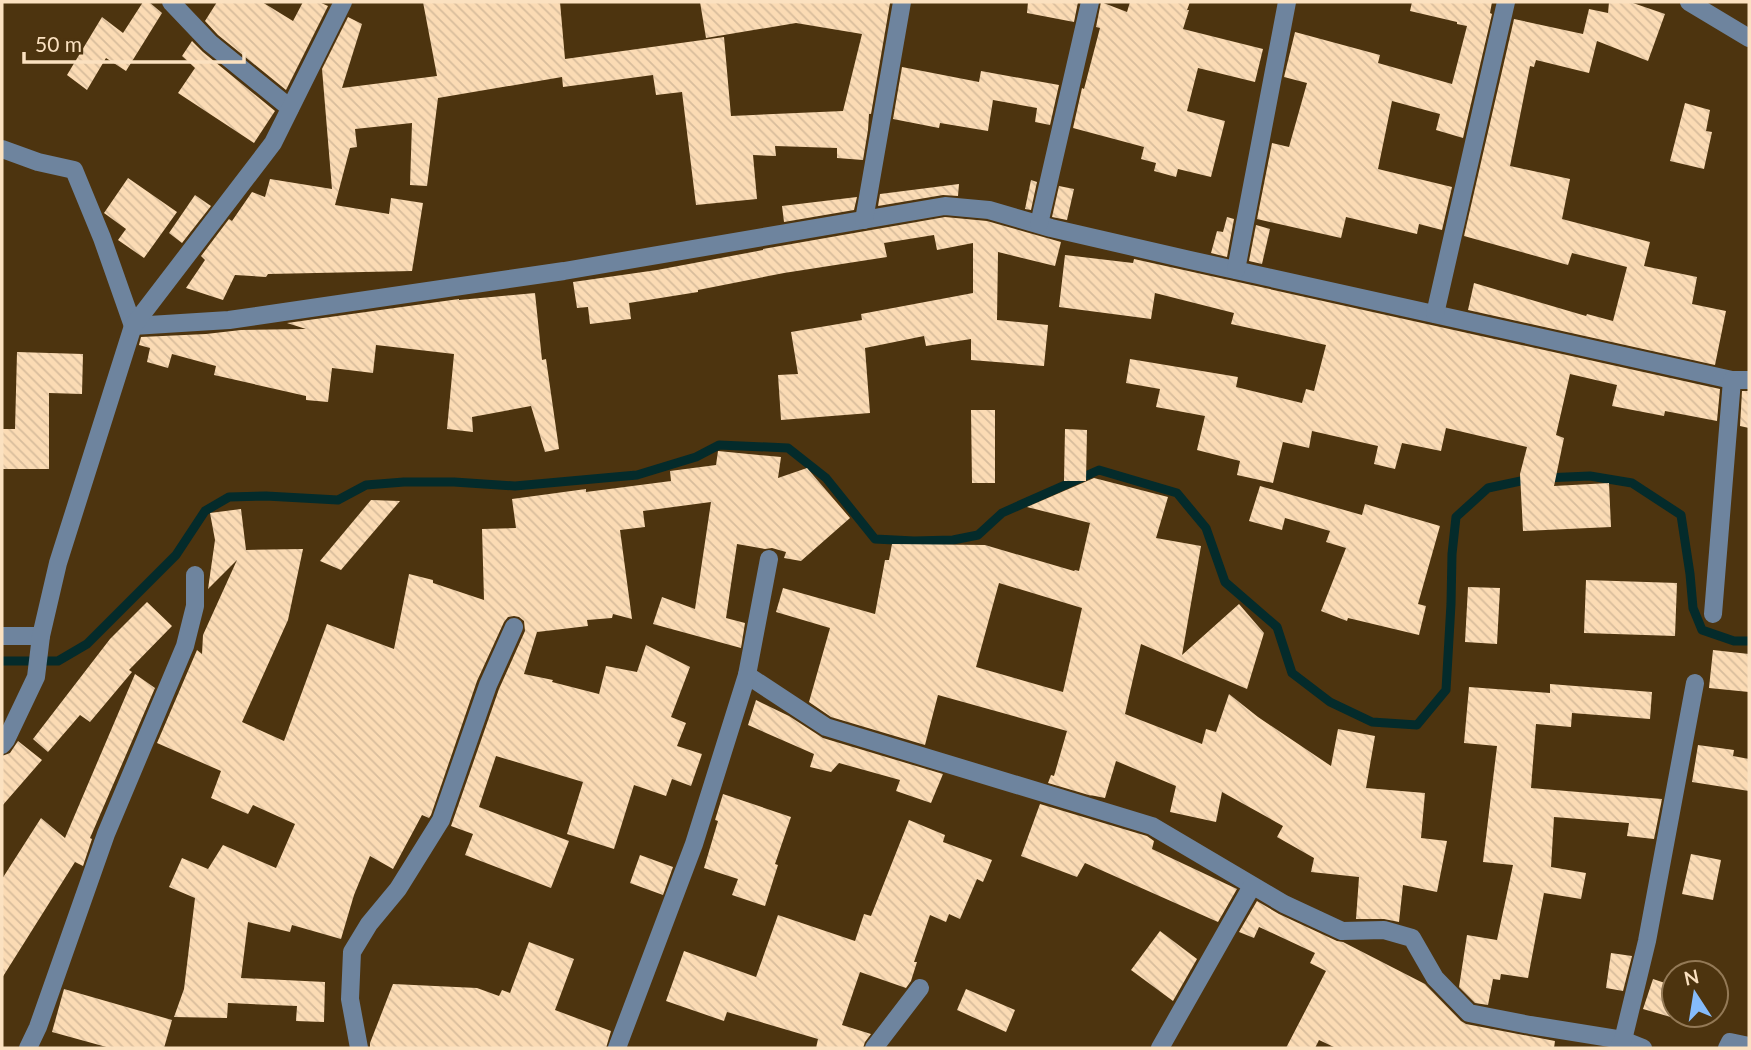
<svg xmlns="http://www.w3.org/2000/svg" width="1751" height="1050" font-family="Lato,sans-serif">
  <style>
    .lines { fill: none; stroke-linecap: round; stroke-linejoin: round }
    .stream { stroke: #042b2b; stroke-width: 9 }
    .building { fill: url(#building-back-hatch); fill-rule: evenodd }
    .minor { stroke: #6e849e; stroke-width: 18 }
  </style>
  <defs>
    <pattern id="building-back-hatch" width="6" height="6" patternUnits="userSpaceOnUse" patternTransform="scale(1.75)"><rect width="6" height="6" fill="#fbdbb4"/><path d="M-1 5l2 2M0 0l6 6M5-1l2 2" fill="none" stroke="#d8bd9c"/></pattern>
  </defs>
  <rect width="100%" height="100%" fill="#4d340f"/>
  <g class="lines">
    <g class="stream">
      <path d="M1544 478 1590 476 1632 483 1681 515 1690 574 1693 608 1702 630 1734 641H1749"/>
      <path d="M2 661H58L87 644 176 555 205 511 229 497 266 496 338 500 366 485 404 482H454L515 486 637 475 696 457 719 445 788 448 826 478 875 539 914 541 953 540 978 535 1002 513 1099 470 1177 493 1206 528 1225 582 1277 627 1292 673 1330 702 1372 722 1417 725 1446 690 1451 604 1452 554 1456 517 1488 488 1530 479"/>
    </g>
  </g>
  <g class="building">
    <path d="M143 2H149L162 13 126 71 106 58 87 90 67 75 102 17 123 33Z"/>
    <path d="M217 2H262L293 21 303 2H319L328 6 286 90 218 35 205 21Z"/>
    <path d="M423 2H560L565 59 724 37 731 116 843 111 862 34 796 23 706 38 700 2H864L890 3 871 114H869L868 130 863 160 837 158V148L775 146 776 156 753 155 757 199 696 205 682 92 656 95 653 75 563 87 562 77 438 98 427 186 410 185 412 123 355 129 357 147 350 148 335 205 389 214 391 198 423 203 412 271 268 274 266 277 235 275 223 300 186 288 205 260 201 256 229 219 232 221 252 192 265 197 270 179 332 189 322 69 348 17 362 24 342 88 437 76Z"/>
    <path d="M1028 2H1078L1074 22 1027 13Z"/>
    <path d="M1101 2 1127 12 1130 2H1190L1187 10H1189L1183 29 1263 49 1255 82 1198 68 1187 111 1225 121 1211 177 1178 169 1176 177 1154 171 1156 163 1141 159 1144 147 1073 128 1082 88 1084 89 1100 28 1096 27Z"/>
    <path d="M1412 2H1492L1490 13 1492 14 1463 138 1436 130 1440 114 1392 101 1378 169 1452 187 1442 230 1419 224 1417 234 1346 217 1341 238 1257 219 1272 143 1289 147 1307 83 1284 77 1295 32 1380 55 1378 63 1452 84 1467 26 1457 24V22L1410 11Z"/>
    <path d="M1609 2H1630L1665 14 1648 61 1597 41 1589 73 1536 60 1534 67 1530 66 1510 166 1570 179 1562 219 1650 242 1644 266 1697 277 1692 304 1726 311 1715 365 1468 310 1474 283 1586 316 1587 314 1613 321 1627 267 1572 253 1568 265 1464 236 1514 19 1583 34 1589 9 1608 13Z"/>
    <path d="M192 41 203 52 275 111 254 143 178 93 195 68 182 56Z"/>
    <path d="M902 67 979 82 981 71 1059 85 1050 125 1035 122 1037 108 993 100 988 131 940 123 939 128 893 119Z"/>
    <path d="M1685 103 1710 110 1706 131 1712 132 1704 169 1670 161Z"/>
    <path d="M128 178 177 212 144 258 118 240 126 229 104 213Z"/>
    <path d="M1031 180 1037 182 1031 210 1025 209Z"/>
    <path d="M959 184 958 196 943 195 878 206 880 194Z"/>
    <path d="M1059 186 1074 189 1067 220 1052 217Z"/>
    <path d="M195 195 211 206 182 243 169 233Z"/>
    <path d="M857 197 854 210 784 222 782 206Z"/>
    <path d="M945 217 987 221 1061 242 1055 266 998 252 997 320 1048 325 1044 366 971 360V339L926 346 924 336 865 348 870 413 781 420 778 375 798 374 791 332 862 320 861 314 973 293V243L937 250 934 235 884 243 887 257 784 273 698 290V292L629 303 631 319 590 324 588 307 577 308 573 282 657 270 763 250V249Z"/>
    <path d="M1227 217 1234 219 1227 257 1211 253 1217 231 1223 232Z"/>
    <path d="M1256 225 1270 229 1262 264 1249 261Z"/>
    <path d="M1065 255 1133 263 1134 259 1720 389 1717 421 1665 411 1664 416 1612 406 1617 385 1570 374 1556 435 1564 438 1554 486 1609 483 1611 527 1523 531 1520 474 1527 447 1446 428 1441 451 1402 443 1395 469 1374 464 1378 446 1312 431 1309 448 1283 442 1273 483 1237 475 1240 461 1197 450 1205 416 1156 407 1160 389 1126 383 1130 359 1238 377 1236 387 1302 403 1306 389 1314 391 1326 345 1231 324 1234 313 1155 293 1151 319 1059 307Z"/>
    <path d="M535 293 542 360 546 359 559 449 545 452 531 406 472 417 473 432 447 429 454 354 376 345 373 373 332 368 328 402 306 400V396L214 375 216 366 172 354 168 368 147 362 150 348 139 345 141 337 206 334 241 330 306 329 287 323 459 299V300Z"/>
    <path d="M17 352 83 354 82 394 49 393V469H2V429H15Z"/>
    <path d="M1742 391H1749V428L1740 426Z"/>
    <path d="M971 410H995V483H972Z"/>
    <path d="M1065 429 1087 430 1086 481H1064Z"/>
    <path d="M718 451 781 457 778 478 807 468 850 518 801 561 784 558 786 552 772 548 765 549 737 544 726 618 745 623 741 648 653 624 662 597 695 609 711 502 643 511 645 527 620 530 632 619 613 614 612 618 587 620 588 626 537 632 524 674 553 680 552 682 599 694 606 666 637 672 646 645 690 667 671 717 686 723 677 746 702 754 691 786 672 779 666 796 634 785 614 849 567 834 583 782 496 756 479 807 569 841 551 888 465 855 473 834 451 826 499 689 525 631 524 621 519 617 514 616 508 617 504 622 477 681 431 815 429 818 422 815 393 869 370 856 354 895 341 939 292 925 290 932 248 922 241 978 325 982 324 1022 296 1021 297 1006 228 1003 227 1018 174 1017 184 989 195 898 169 887 182 858 208 869 223 845 276 868 295 824 253 805 248 814 211 798 221 771 157 743 197 650 202 654 203 635 237 560 208 589 215 540 210 513 241 509 246 550 303 549 288 620 242 722 284 741 327 624 394 649 409 574 433 580V583L484 600 482 529 516 528 512 499 586 489V492L671 481 670 471 716 465Z"/>
    <path d="M1094 478 1168 497 1156 538 1201 546 1182 655 1239 604 1264 633 1247 689 1141 644 1125 714 1202 744 1206 729 1216 732 1229 694 1258 717 1331 766 1338 729 1375 736 1366 788 1425 793 1421 838 1447 841 1437 892 1403 885 1399 922 1384 919H1356L1359 877 1311 872 1314 858 1277 837 1283 826 1222 792 1216 822 1170 812 1176 786 1116 761 1105 798 1090 795 1092 796 1048 783 1051 775 1054 776 1067 731 938 695 925 745 831 717 809 702 830 628 776 612 783 588 875 614 885 560H889L892 544 985 545 1074 571 1075 570 1079 571 1090 523 1027 507ZM999 583 1082 608 1063 692 976 667Z"/>
    <path d="M1260 486 1362 515 1365 504 1440 526 1418 604 1426 606 1419 635 1348 618 1347 621 1321 611 1346 548 1326 542 1330 531 1285 518 1282 530 1249 521Z"/>
    <path d="M371 500 400 501 341 570 320 561Z"/>
    <path d="M1586 580 1677 583 1675 636 1584 633Z"/>
    <path d="M1468 587 1500 588 1497 644 1465 642Z"/>
    <path d="M147 602 172 626 129 670 132 672 90 722 80 715 48 752 33 739 110 639Z"/>
    <path d="M1713 650 1749 654V692L1709 688Z"/>
    <path d="M135 674 155 688 90 838 92 839 83 866 75 862 2 978V879L41 818 65 838Z"/>
    <path d="M1550 684 1652 692 1650 719 1572 713 1571 727 1536 724 1531 788 1662 799 1654 839 1627 836 1629 823 1554 817 1551 867 1586 873 1581 899 1544 893 1528 978 1501 974 1500 980 1493 979 1488 1005 1475 1003 1459 987 1467 935 1497 940 1513 865 1483 862 1497 746 1464 743 1469 687 1550 693Z"/>
    <path d="M756 700 789 716 823 738 943 774 931 803 896 791 900 780 839 763 831 772 810 767 814 754 748 725Z"/>
    <path d="M18 741 42 760 2 806V756L10 753Z"/>
    <path d="M1698 745 1734 750 1733 756 1749 759V791L1692 782Z"/>
    <path d="M723 794 791 817 775 864 778 865 765 906 732 895 738 879 704 868 718 821 715 820Z"/>
    <path d="M1040 804 1147 836 1154 841 1152 849 1237 889 1218 922 1085 863 1077 877 1021 856Z"/>
    <path d="M909 820 945 835 943 842 992 860 983 882 977 879 960 919 949 914 946 922 930 915 914 962H917L911 981 906 988 860 972 842 1025 871 1034 865 1042 863 1048H816L818 1039 727 1012 724 1021 666 1001 684 951 756 977 778 915 855 941 864 914 871 916Z"/>
    <path d="M1691 854 1721 860 1713 900 1682 894Z"/>
    <path d="M640 855 673 867 663 895 630 883Z"/>
    <path d="M1257 901 1279 914 1337 941 1343 942 1425 984 1461 1021 1466 1024 1555 1041 1554 1048H1336L1319 1040 1315 1048H1286L1326 971 1310 963 1315 953 1259 927 1254 938 1239 932Z"/>
    <path d="M1160 931 1197 959 1173 1001 1131 970Z"/>
    <path d="M529 942 574 959 555 1010 611 1031 606 1048H370V1043L393 984 477 988 499 996 502 990 510 993Z"/>
    <path d="M1611 953 1632 956 1623 991 1606 988Z"/>
    <path d="M1653 979 1674 986V1018L1643 1009Z"/>
    <path d="M64 989 172 1020 164 1048H110L52 1032Z"/>
    <path d="M966 989 1015 1010 1006 1032 957 1010Z"/>
  </g>
  <g class="lines">
    <g class="minor">
      <path d="M171 2 210 43 290 108"/>
      <path d="M1689 2 1749 38"/>
      <path d="M2 149 38 162 74 170 102 238 133 326 229 320 564 271 945 206 989 210 1051 228 1190 260 1732 380H1749"/>
      <path d="M864 220 902 2"/>
      <path d="M1039 224 1090 2"/>
      <path d="M1236 270 1287 2"/>
      <path d="M1435 314 1506 2"/>
      <path d="M1713 614 1732 380"/>
      <path d="M2 636H41"/>
      <path d="M747 675 826 727 1152 826 1284 904 1342 931 1384 930 1412 938 1435 978 1469 1013 1530 1025 1623 1040 1643 1048"/>
      <path d="M2 745 6 740 36 677 41 636 58 563 133 326 273 143 343 2"/>
      <path d="M28 1048 38 1027 106 834 185 646 195 606V575"/>
      <path d="M359 1048 350 999 352 952 369 924 398 889 441 820 488 685 514 627"/>
      <path d="M617 1048 694 844 747 675 769 559"/>
      <path d="M874 1048 920 988"/>
      <path d="M1160 1048 1252 886"/>
      <path d="M1618 1048 1623 1040 1647 941 1695 683"/>
      <path d="M1727 1048 1730 1042 1749 1046"/>
    </g>
  </g>
  <rect width="1751" height="1050" fill="none" stroke="#fbe1c0" stroke-width="7"/>
  <g transform="translate(1695 994) rotate(348)"><circle r="33" fill="#4d340f" stroke="#937956" stroke-width="2"/>
  <path d="M0-5L12 26L0 18L-12 26Z" fill="#85bbfb"/>
  <text y="-10" font-size="19" font-weight="bold" text-anchor="middle" fill="#fbe1c0">N</text>
  </g>
  <path d="M24 52v10h220v-10" fill="none" stroke="#fbe1c0" stroke-width="3.5"/>
  <text x="35" y="52" font-size="21" fill="#fbe1c0" stroke="#4d340f" stroke-width="5" paint-order="stroke">50 m</text>
</svg>
